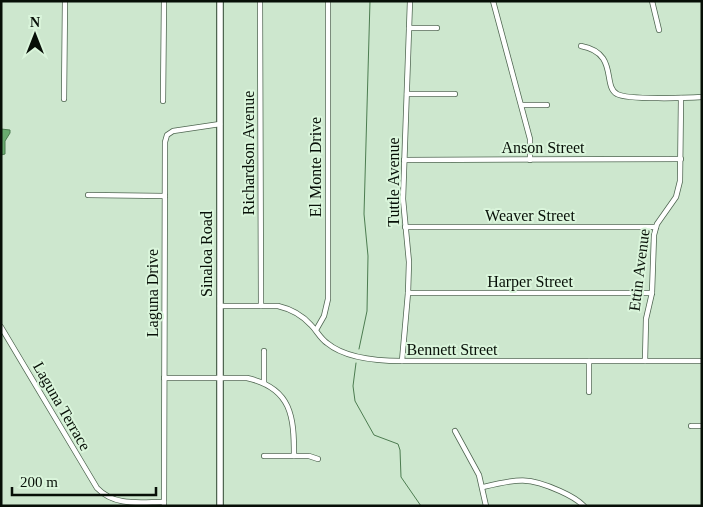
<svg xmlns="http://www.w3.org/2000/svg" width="703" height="507" font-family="'Times New Roman',serif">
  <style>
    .water { fill: #69ab6f; stroke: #4c7c50 }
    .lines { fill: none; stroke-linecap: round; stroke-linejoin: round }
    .stream { stroke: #4c7c50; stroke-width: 1 }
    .minor-casing { stroke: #4f6651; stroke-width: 6 }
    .tertiary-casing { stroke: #4f6651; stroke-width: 8 }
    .minor { stroke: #fff; stroke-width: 4.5 }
    .tertiary { stroke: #fff; stroke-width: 5.5 }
    .labels { text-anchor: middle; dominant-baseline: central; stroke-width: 4; stroke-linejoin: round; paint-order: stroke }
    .street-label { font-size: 16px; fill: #070f07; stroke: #daf5db }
  </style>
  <rect width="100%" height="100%" fill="#cde7ce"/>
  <path class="water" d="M1 129 10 130V133L5 141V154L1 155Z"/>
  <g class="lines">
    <g class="stream">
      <path d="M359 349 367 311 368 256 364 214 370 1"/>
      <path d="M356 363 353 386 355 401 374 435 398 444 400 450 401 477 421 506"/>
    </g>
    <defs>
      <g id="minor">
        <path d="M260 1 261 306"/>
        <path d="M493 1 530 139V160"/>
        <path d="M652 1 659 30"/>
        <path d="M409 28H437"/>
        <path d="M581 46C619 53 602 86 617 94 627 100 688 98 702 97"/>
        <path d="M407 94H455"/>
        <path d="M64 99 65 1"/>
        <path d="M163 101 164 1"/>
        <path d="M522 105H547"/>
        <path d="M404 160 681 159"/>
        <path d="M88 195 165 196"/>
        <path d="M405 227H656"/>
        <path d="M408 293H652"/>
        <path d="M220 306H278C291 309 302 315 311 325 317 331 320 338 327 343 345 358 379 361 402 361H702"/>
        <path d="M1 327 97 488C115 507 141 502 164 502"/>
        <path d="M316 330 324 316 328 299V1"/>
        <path d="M264 351V383"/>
        <path d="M402 361 408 293 409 262 403 199 410 1"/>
        <path d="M589 361V392"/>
        <path d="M645 361 646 319 652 293 654 235 657 224 676 197 680 181 681 98"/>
        <path d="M164 378H247C292 388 294 417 294 456"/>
        <path d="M691 426H702"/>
        <path d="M455 431 479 475 486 506"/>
        <path d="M264 456H309L318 459"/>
        <path d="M483 487C517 479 528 476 560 491 569 495 577 499 584 506"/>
        <path d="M164 506 165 142 167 135 173 131 220 124"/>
      </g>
      <path id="tertiary" d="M220 1V506"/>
    </defs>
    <use href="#minor" class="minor-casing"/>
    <use href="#tertiary" class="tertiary-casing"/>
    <use href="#minor" class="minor"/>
    <use href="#tertiary" class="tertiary"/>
  </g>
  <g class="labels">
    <g class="street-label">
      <text x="543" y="147">Anson Street</text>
      <text transform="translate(248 153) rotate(-90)">Richardson Avenue</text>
      <text transform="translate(315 167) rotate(-90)">El Monte Drive</text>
      <text transform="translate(393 182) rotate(-90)">Tuttle Avenue</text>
      <text x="530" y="215">Weaver Street</text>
      <text transform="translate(206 254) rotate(-90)">Sinaloa Road</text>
      <text transform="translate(639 270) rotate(-83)">Ettin Avenue</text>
      <text x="530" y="281">Harper Street</text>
      <text transform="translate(152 293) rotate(-90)">Laguna Drive</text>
      <text x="452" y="349">Bennett Street</text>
      <text transform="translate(62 406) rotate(60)">Laguna Terrace</text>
    </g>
  </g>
  <rect width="703" height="507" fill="none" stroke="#070f07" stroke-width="5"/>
  <g transform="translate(35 35)" stroke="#daf5db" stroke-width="4" paint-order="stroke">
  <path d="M0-4L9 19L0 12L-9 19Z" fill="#070f07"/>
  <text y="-8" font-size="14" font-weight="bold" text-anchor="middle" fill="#070f07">N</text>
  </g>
  <path d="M12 487v8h144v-8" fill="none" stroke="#070f07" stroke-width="2.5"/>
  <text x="20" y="487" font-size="15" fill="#070f07" stroke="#daf5db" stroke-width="4" paint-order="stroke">200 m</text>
</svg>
